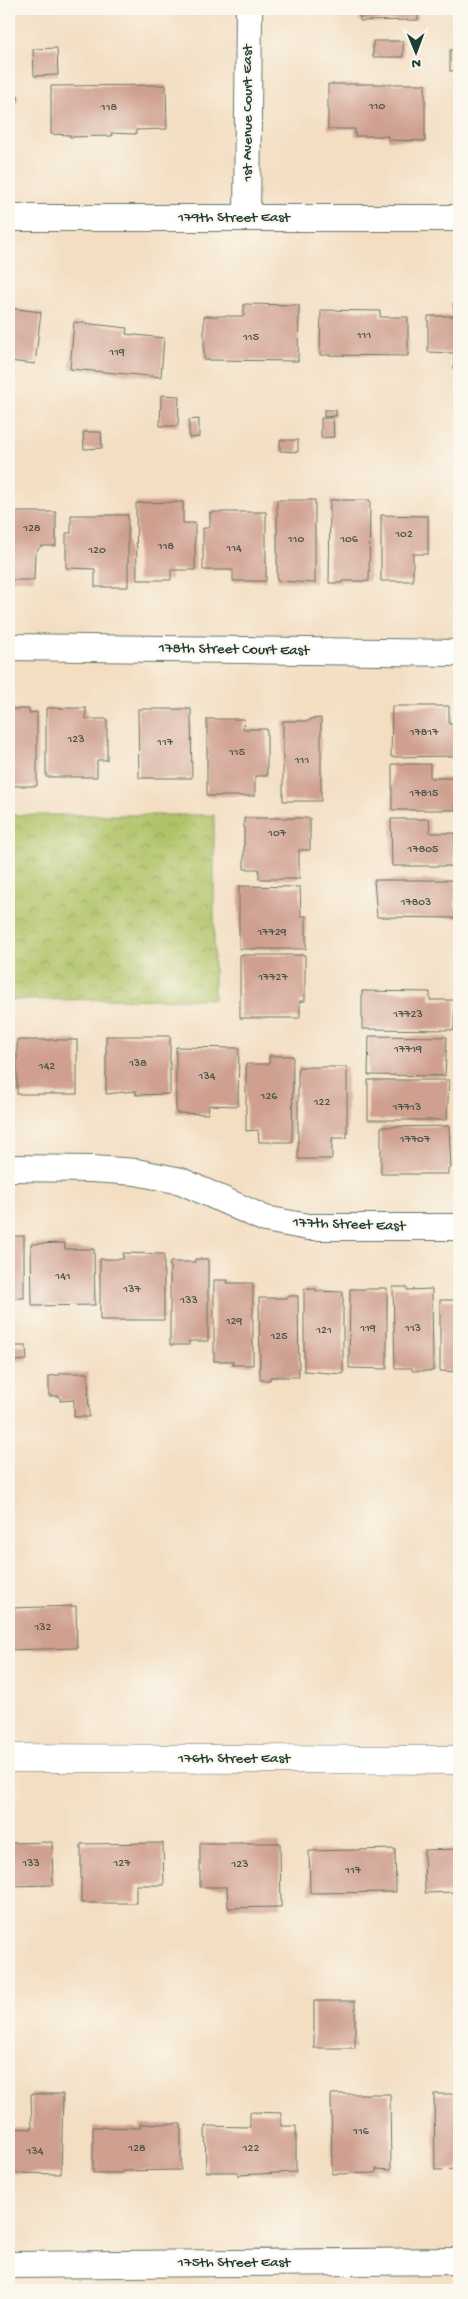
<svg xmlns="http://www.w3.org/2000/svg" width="468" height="2299" font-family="'Gochi Hand',sans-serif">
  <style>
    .park { fill: url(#park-crowns); stroke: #68804e }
    .building { fill: #cf9f8f }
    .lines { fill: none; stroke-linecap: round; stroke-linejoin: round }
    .street-casing { stroke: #697566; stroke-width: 28 }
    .primary-casing { stroke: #697566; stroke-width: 29 }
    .street { stroke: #fff; stroke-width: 26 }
    .primary { stroke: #fff; stroke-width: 28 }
    .labels { text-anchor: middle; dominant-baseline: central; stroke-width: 4.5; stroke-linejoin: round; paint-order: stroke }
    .number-label { font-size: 12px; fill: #4b564b }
    .street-label { font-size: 15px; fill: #1f3d34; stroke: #fbf7ec }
  </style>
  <defs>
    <pattern id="park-crowns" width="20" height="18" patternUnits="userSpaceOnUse" patternTransform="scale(1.25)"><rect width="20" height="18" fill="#b0c367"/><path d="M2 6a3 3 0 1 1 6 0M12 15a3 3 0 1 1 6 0" fill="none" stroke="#8fa056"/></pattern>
  </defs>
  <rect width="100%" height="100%" fill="#fbf7ec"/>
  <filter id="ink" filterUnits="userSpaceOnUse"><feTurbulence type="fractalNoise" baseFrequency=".02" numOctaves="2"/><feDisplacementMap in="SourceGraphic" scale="10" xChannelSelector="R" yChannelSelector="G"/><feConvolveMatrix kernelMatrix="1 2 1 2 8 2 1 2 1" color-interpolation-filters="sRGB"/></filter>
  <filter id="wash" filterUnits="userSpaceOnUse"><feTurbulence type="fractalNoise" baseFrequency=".0096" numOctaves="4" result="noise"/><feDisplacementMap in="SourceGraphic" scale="20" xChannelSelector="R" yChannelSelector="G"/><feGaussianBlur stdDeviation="1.12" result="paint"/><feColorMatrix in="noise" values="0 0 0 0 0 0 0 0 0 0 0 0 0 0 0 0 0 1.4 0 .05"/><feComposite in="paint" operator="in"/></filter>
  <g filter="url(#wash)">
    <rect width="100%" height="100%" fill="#f3dec2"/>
    <path class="park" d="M9 815H214V999L9 1000Z"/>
    <g id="blocks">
      <g class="building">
        <path d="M360 9H418V20L360 21Z"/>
        <rect x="373" y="41" width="30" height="16"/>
        <path d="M57 48 58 75 34 76 33 49Z"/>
        <rect x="450" y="50" width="9" height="21"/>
        <path d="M328 84H425V141L388 140V136H355V129H328Z"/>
        <path d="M166 85 167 129 136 130V134L111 133 112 136 70 137V135L51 134V86Z"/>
        <path d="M9 92 19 96 9 121Z"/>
        <path d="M453 303H459V369H454V353L428 352V316H454Z"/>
        <path d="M244 304 299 305 298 361 204 360V316H244Z"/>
        <path d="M9 308 41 312 35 364 9 361Z"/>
        <path d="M321 310 380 311V317H408V356L320 355Z"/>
        <path d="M74 322 127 328 126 334 164 338 161 377 70 369Z"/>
        <path d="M161 395 179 396 178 426H160Z"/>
        <path d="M324 410H336V416L324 417Z"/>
        <path d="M321 418H333L334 437 321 438Z"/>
        <path d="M199 419V437L189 438V420Z"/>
        <path d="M83 432H101L102 448 84 449Z"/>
        <path d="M280 440H298V452L280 451Z"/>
        <path d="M277 500H315V583L277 581Z"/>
        <path d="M330 500H370L369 581H342V583H329Z"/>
        <path d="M183 502V523H195V570H171V580H137L136 503Z"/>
        <path d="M9 512H56V546H41L35 553 34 580H9Z"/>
        <path d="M210 512H266V581H233V570H203V528H210Z"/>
        <path d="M71 515H128V587H95V569L66 568V533H71Z"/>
        <path d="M381 515 428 516V554H413V581H381Z"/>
        <path d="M392 706H449V724H455L456 756 391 757Z"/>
        <path d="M46 708H86V719H107V760H97V777H46Z"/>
        <path d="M9 709H29V713L37 712V786H9Z"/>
        <path d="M138 709H191L192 778H139Z"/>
        <path d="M321 718V801H283V721H310V719Z"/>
        <path d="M207 719H244L243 729H267V776H255V796H207Z"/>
        <path d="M392 764H430V778H455V810H392Z"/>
        <path d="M244 818H310V850H299V879H259V869H244Z"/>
        <path d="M391 819H429L430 833H455V866H392Z"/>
        <path d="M374 880H456L455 907H458V918L377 917Z"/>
        <path d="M239 886 300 887 301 916H306V949H239Z"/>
        <path d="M240 955H305V1001H300V1018H240Z"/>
        <path d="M362 991 430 992V1000H455L454 1030 362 1029Z"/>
        <path d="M106 1036H170V1094L136 1095V1091L106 1094Z"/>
        <path d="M369 1036 447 1037 445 1076 368 1075Z"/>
        <rect x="17" y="1040" width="60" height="54"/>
        <path d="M176 1047 239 1048 238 1106 209 1105 208 1114 176 1113Z"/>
        <path d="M269 1056H293L292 1142H259L258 1130 246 1131V1064H269Z"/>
        <path d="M298 1067H347V1138H332V1159H298Z"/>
        <path d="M368 1080H449L447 1120H368Z"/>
        <path d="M449 1126 451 1168H448V1174H381V1127Z"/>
        <rect x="9" y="1236" width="15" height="62"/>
        <path d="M65 1243V1249H94L95 1305 32 1306 31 1244Z"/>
        <path d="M123 1253 164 1254V1320H100V1259H123Z"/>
        <path d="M195 1259H208V1341H189V1345H170V1262H195Z"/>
        <path d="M214 1280H228L227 1283H253V1365H233V1361H214Z"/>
        <path d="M393 1287H407V1290L432 1289 433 1371H412V1368H395Z"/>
        <path d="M379 1288H387V1369L349 1368 350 1289H379Z"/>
        <path d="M304 1289H316V1291L343 1292V1374L304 1371Z"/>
        <path d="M287 1296H298L299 1377H270V1380H260L259 1298H287Z"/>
        <path d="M440 1300H459V1372L440 1371Z"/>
        <path d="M14 1346H26L27 1360 14 1361Z"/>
        <path d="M60 1373H88L89 1417H74V1400L60 1401V1396H49V1376L60 1375Z"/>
        <path d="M76 1606 77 1648 9 1650V1608Z"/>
        <path d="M52 1842 53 1885 9 1886V1843Z"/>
        <path d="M163 1843 164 1885H136V1903H81V1844Z"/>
        <path d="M200 1843H280L281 1907 228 1908 227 1887H200Z"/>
        <path d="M395 1849 396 1892 310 1893 309 1851Z"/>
        <path d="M459 1849V1892L425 1893 424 1850Z"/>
        <rect x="314" y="2001" width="41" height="47"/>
        <path d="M31 2094H63L61 2174 9 2173V2128L32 2129Z"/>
        <path d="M331 2094H390L391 2170 376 2169V2173L332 2174Z"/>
        <path d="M434 2094H459V2169L435 2170Z"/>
        <path d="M250 2112 281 2113V2126H296V2172L238 2175V2172H206L205 2126 250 2127Z"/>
        <path d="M140 2124H181V2170L122 2171V2173H93V2127L140 2128Z"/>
      </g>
    </g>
  </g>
  <g filter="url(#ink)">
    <use href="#blocks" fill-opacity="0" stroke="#697566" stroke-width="1"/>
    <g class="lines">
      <defs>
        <g id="street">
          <path d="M9 218H459"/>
          <path d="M247 218 249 9"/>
          <path d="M9 647 459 653"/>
          <path d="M9 1168 92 1169 136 1172 181 1181 265 1219 308 1227H459"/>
          <path d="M9 2265 459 2261"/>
        </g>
        <path id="primary" d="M9 1758 459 1760"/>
      </defs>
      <use href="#street" class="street-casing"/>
      <use href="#primary" class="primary-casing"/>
      <use href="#street" class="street"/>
      <use href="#primary" class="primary"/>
    </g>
  </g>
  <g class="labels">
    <g class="number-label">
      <text x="377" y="107">110</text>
      <text x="109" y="108">118</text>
      <text x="364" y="336">111</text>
      <text x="251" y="338">115</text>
      <text x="117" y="353">119</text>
      <text x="32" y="529">128</text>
      <text x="404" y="535">102</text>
      <text x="296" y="540">110</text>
      <text x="349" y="540">106</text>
      <text x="166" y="547">118</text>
      <text x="234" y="549">114</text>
      <text x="97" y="551">120</text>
      <text x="424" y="733">17817</text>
      <text x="76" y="740">123</text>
      <text x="165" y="743">117</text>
      <text x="237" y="753">115</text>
      <text x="302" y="761">111</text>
      <text x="424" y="794">17815</text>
      <text x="277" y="834">107</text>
      <text x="423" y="850">17805</text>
      <text x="416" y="903">17803</text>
      <text x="272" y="933">17729</text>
      <text x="273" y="978">17727</text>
      <text x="408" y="1015">17723</text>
      <text x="408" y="1050">17719</text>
      <text x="138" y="1064">138</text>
      <text x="47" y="1067">142</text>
      <text x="207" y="1077">134</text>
      <text x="269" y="1097">126</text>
      <text x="322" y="1103">122</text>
      <text x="407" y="1108">17713</text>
      <text x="415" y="1140">17707</text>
      <text x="63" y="1277">141</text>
      <text x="132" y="1290">137</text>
      <text x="189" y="1301">133</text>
      <text x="234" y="1322">129</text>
      <text x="368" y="1329">119</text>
      <text x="413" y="1329">113</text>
      <text x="324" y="1331">121</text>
      <text x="279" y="1337">125</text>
      <text x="43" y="1628">132</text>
      <text x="31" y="1864">133</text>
      <text x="122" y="1864">127</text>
      <text x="240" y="1865">123</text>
      <text x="353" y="1871">117</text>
      <text x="361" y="2132">116</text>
      <text x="137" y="2149">128</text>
      <text x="251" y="2149">122</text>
      <text x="35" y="2152">134</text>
    </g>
    <g class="street-label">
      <text transform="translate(248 113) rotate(-90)">1st Avenue Court East</text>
      <text x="234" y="218">179th Street East</text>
      <text transform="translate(234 650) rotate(1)">178th Street Court East</text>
      <text transform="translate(349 1225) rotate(2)">177th Street East</text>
      <text x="234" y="1759">176th Street East</text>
      <text x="234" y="2263">175th Street East</text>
    </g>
  </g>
  <rect width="468" height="2299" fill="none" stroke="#fbf7ec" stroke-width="30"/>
  <g transform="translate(416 52) rotate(179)" stroke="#fbf7ec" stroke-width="4" paint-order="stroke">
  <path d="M0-4L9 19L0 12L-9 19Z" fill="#1f3d34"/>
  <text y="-8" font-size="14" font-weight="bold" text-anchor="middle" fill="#1f3d34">N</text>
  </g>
</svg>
